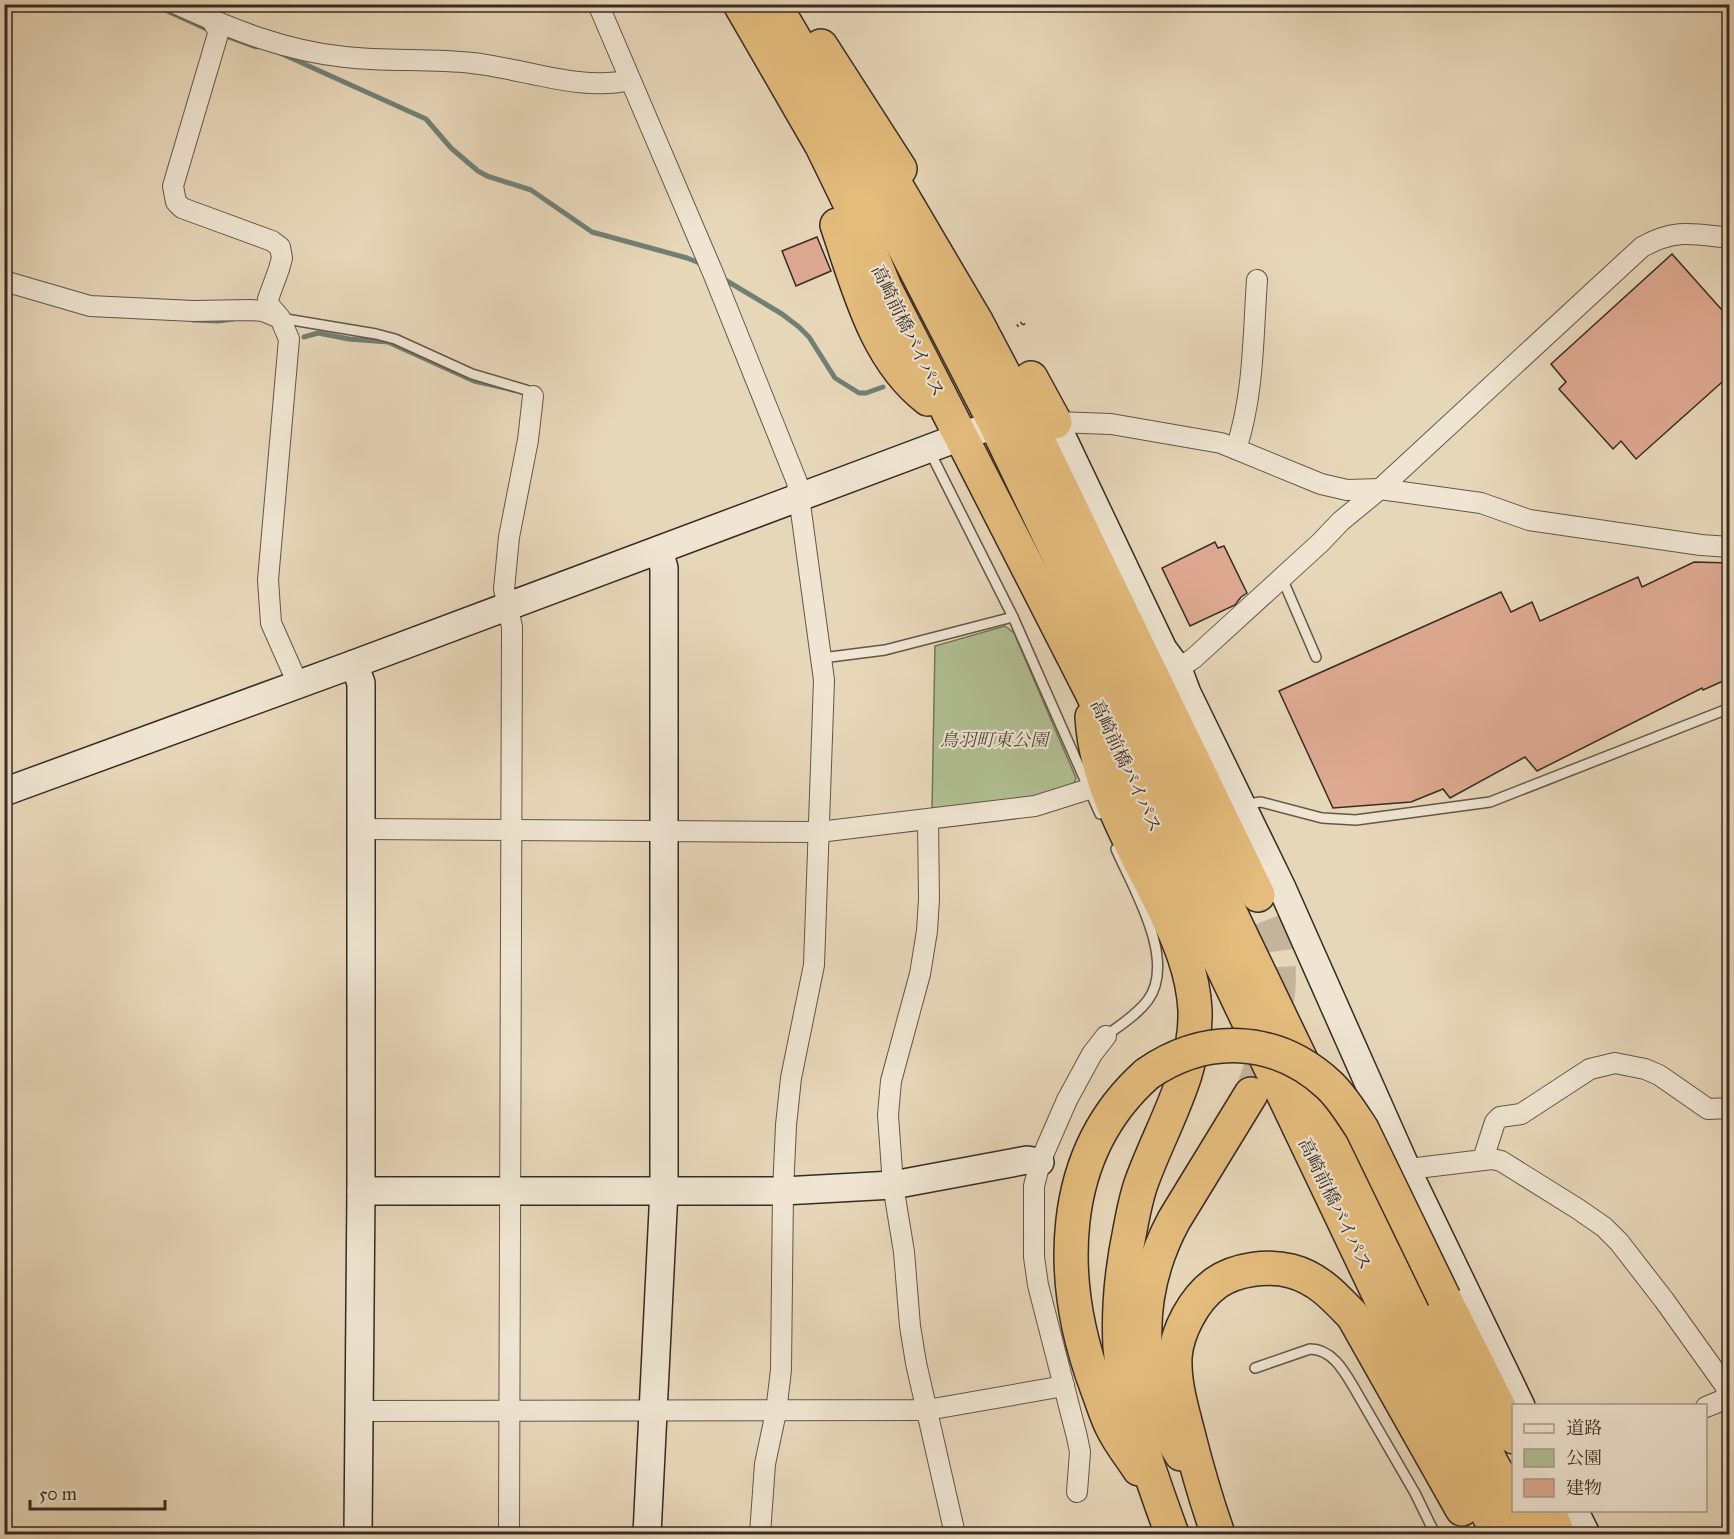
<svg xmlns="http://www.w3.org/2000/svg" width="1734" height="1539" font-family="'IM FELL Great Primer','Noto Serif JP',serif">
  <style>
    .green { fill: #b1bf92; stroke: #74745b; stroke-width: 1.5 }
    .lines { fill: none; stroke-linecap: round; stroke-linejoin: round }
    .stream { stroke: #718075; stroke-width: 5 }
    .building { fill: #dfaa92; stroke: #382a24; stroke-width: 1.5 }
    .highway-tunnel { stroke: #c4b49b; stroke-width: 33; stroke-dasharray: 33 16; stroke-linecap: butt }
    .lane-casing { stroke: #645549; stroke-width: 12 }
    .street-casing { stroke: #645549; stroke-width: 22 }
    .secondary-casing { stroke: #382a24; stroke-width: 30 }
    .highway-casing { stroke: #382a24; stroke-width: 36 }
    .path { stroke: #382a24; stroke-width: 3; stroke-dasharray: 1.5 3; stroke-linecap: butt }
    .lane { stroke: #efe5d2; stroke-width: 9 }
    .street { stroke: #efe5d2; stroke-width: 20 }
    .secondary { stroke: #efe5d2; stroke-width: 27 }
    .highway { stroke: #e4bc7c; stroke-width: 33 }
    .highway-bridge-casing { stroke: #382a24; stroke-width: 36; stroke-linecap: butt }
    .highway-bridge { stroke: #e4bc7c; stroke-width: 33 }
    .labels { text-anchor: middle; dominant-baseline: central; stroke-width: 4.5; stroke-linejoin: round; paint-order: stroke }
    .street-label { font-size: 18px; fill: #382a24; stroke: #efe5d2 }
    .park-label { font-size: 18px; font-style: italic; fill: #50483a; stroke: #efe5d2 }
  </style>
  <rect width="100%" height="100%" fill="#e7d7b9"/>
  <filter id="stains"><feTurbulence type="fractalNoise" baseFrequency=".00333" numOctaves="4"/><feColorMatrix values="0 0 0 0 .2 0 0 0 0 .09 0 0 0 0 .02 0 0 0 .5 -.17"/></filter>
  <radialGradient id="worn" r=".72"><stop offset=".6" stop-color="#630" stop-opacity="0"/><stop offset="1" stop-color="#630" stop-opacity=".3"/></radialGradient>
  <path class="green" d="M1005 626 1014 633 1076 778 1073 787 1047 796 932 811 935 646Z"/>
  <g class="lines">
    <g class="stream">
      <path d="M152 4 211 31"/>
      <path d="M4 11 29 4"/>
      <path d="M223 35 256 47"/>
      <path d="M280 53 426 119 451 148 478 171 487 176 531 190 592 232 687 258 702 264"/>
      <path d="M722 278 782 314 799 327 809 337 835 378 859 393H866L883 387"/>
      <path d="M194 320 218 321 233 319"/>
      <path d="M304 337 318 333 349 339 388 342 474 381 513 390"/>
    </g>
  </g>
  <g class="building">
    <path d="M817 237 831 271 796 286 782 251Z"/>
    <path d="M1672 254 1730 319V375L1636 459 1621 441 1613 449 1559 389 1566 382 1551 364Z"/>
    <path d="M1215 542 1218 548 1224 546 1247 593 1241 597 1235 605 1190 626 1162 568Z"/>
    <path d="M1694 562 1730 563V678L1703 690 1702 688 1537 771 1525 757 1450 798 1443 789 1411 802 1333 808 1279 691 1501 592 1511 612 1532 602 1540 621 1638 577 1642 587Z"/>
  </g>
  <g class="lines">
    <path class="highway-tunnel" d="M1251 1094C1268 1046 1286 1000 1277 948 1273 930 1265 912 1258 895"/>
    <defs>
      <g id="lane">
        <path d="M280 318 376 334 395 339 472 374 526 390 533 396"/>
        <path d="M930 452 1013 617 1100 814"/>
        <path d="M1282 578 1316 657"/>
        <path d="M822 658 885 650 1013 617"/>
        <path d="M1245 808 1254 803 1261 802 1322 818 1356 820 1490 802 1730 708"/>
        <path d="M1106 1036C1120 1025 1137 1015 1148 1000 1177 960 1133 888 1116 849"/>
        <path d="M1255 1368 1310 1349C1331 1349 1343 1369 1353 1386L1415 1493 1435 1534"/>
      </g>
      <g id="street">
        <path d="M176 4C231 29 285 51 345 57 387 62 430 58 472 63 522 68 580 92 630 80"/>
        <path d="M193 4C202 14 216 19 218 34L173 186 176 202 182 208 272 241 280 247 282 258 279 269 268 299 269 305 280 318 289 339 268 580 271 623 298 684"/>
        <path d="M598 4 713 273 797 482 824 680 814 965 791 1078 786 1125 783 1191 781 1370 776 1412 765 1464 760 1534"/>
        <path d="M4 281 90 306 193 311 250 310 263 311 280 318"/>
        <path d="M1055 422 1111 424 1221 443 1321 484 1347 490 1380 489 1481 503 1529 520 1701 545 1730 547"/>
        <path d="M1236 449C1254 395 1253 336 1257 280"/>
        <path d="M1178 669 1194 658 1320 543 1341 521 1380 489 1642 247C1676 228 1693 234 1730 238"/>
        <path d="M928 820 929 899 927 931 920 974 891 1081 888 1115 893 1185 904 1252 910 1326 916 1363 955 1534"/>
        <path d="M362 829 819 832 1035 806 1089 789"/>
        <path d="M1483 1159 1495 1122 1500 1117 1521 1114 1590 1069 1615 1063 1645 1069 1659 1075 1708 1109 1730 1108"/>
        <path d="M1408 1172 1417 1168 1492 1159 1501 1161 1578 1209 1604 1227 1619 1242 1664 1300 1724 1384 1730 1396"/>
        <path d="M1706 1407 1730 1397"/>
        <path d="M359 1411 927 1410 1064 1386"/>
        <path d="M1077 1492 1080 1452 1077 1437 1038 1285 1034 1257V1186L1040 1162 1067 1100 1092 1054 1106 1036"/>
        <path d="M509 1534 512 627 504 589 509 537 528 440 533 396"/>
      </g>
      <g id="secondary">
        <path d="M354 664 361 683V1191L358 1534"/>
        <path d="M4 792 354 664 976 431 1012 422H1055L1163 649 1178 669 1187 693 1282 888 1408 1172 1521 1406"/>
        <path d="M361 1191H783L893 1185 1027 1160 1040 1162"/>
        <path d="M1574 1510 1586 1534"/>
        <path d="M647 1534 664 1190V568L659 550"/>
      </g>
      <g id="highway">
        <path d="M740 4 822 146 855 214 885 288 1091 691 1392 1322 1498 1534"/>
        <path d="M774 4 811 67 996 425 1424 1316 1491 1462 1514 1503"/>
        <path d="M821 46 900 169"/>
        <path d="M878 155 977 323 1029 422 1258 895"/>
        <path d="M837 225C858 286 875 358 928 399"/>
        <path d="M1031 378 1055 422"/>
        <path d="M1092 717C1096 786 1133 846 1163 907 1179 940 1193 972 1195 1010 1197 1071 1162 1126 1142 1181 1136 1197 1133 1214 1130 1230 1122 1268 1118 1308 1120 1347 1125 1405 1152 1479 1172 1534"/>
        <path d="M1444 1298 1514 1437"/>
        <path d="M1181 1454C1135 1381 1133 1296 1174 1220L1251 1094"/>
        <path d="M1139 1469C1130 1455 1119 1442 1112 1427 1106 1415 1102 1401 1097 1388 1057 1281 1056 1155 1147 1074"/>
        <path d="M1518 1510 1531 1534"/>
        <path d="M1548 1510 1558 1534"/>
        <path d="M1218 1534C1206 1500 1196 1465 1187 1429 1181 1406 1174 1382 1175 1357 1177 1331 1194 1299 1216 1283 1236 1269 1268 1265 1291 1271 1318 1278 1335 1297 1353 1316L1462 1509"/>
      </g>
    </defs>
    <use href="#lane" class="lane-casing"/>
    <use href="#street" class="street-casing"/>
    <use href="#secondary" class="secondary-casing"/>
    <use href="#highway" class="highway-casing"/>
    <path class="path" d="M1017 326 1023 322 1025 327"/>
    <use href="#lane" class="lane"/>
    <use href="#street" class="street"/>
    <use href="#secondary" class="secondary"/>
    <use href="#highway" class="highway"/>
    <defs>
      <path id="highway-bridge" d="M1147 1074C1205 1034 1275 1035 1329 1085 1342 1097 1352 1114 1362 1129L1444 1298"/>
    </defs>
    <use href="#highway-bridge" class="highway-bridge-casing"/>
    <use href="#highway-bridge" class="highway-bridge"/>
  </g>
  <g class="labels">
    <g class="street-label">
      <text transform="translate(908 331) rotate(64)">高崎前橋バイパス</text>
      <text transform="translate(1126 766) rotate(65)">高崎前橋バイパス</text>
      <text transform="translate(1335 1204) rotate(64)">高崎前橋バイパス</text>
    </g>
    <g class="park-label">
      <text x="994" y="740">鳥羽町東公園</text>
    </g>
  </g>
  <rect width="1734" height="1539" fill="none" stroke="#e7d7b9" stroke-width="24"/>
  <rect x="6" y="6" width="1722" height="1527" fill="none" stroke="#382a24" stroke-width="3"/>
  <rect x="12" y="12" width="1710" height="1515" fill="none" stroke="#382a24" stroke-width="1.5"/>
  <rect x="1512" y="1404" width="195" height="108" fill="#efe5d2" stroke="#a69a8c" stroke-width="1.5"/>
  <rect x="1524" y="1424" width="30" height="9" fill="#efe5d2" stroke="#a69a8c" stroke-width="1.5"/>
  <text x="1566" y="1434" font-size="18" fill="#382a24">道路</text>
  <rect x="1524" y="1449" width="30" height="18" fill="#b1bf92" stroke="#a69a8c" stroke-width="1.5"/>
  <text x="1566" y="1464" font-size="18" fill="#382a24">公園</text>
  <rect x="1524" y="1479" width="30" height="18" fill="#dfaa92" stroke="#a69a8c" stroke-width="1.5"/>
  <text x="1566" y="1494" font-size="18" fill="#382a24">建物</text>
  <path d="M30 1500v9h135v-9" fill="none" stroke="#382a24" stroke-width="3"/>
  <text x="39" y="1500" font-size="18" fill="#382a24" stroke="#efe5d2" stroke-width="4.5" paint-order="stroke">50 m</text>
  <rect width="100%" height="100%" filter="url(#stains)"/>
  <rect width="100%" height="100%" fill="url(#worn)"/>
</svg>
